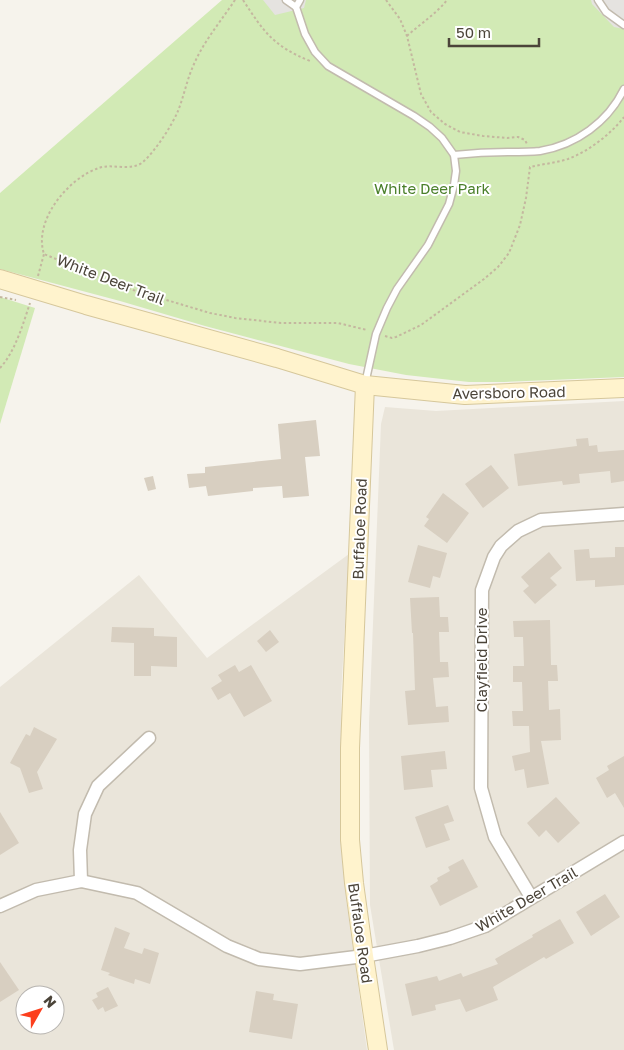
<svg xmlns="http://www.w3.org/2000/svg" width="624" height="1050" font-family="'Golos Text',sans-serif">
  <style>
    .residential { fill: #eae5da; fill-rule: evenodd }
    .green { fill: #d2eab5 }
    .parking { fill: #e5e3e0 }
    .building { fill: #d8cfc1 }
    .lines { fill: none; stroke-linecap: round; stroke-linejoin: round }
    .lane-casing { stroke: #c2bbae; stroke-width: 9 }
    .street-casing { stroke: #c2bbae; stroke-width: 15 }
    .secondary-casing { stroke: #d6c79b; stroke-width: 20 }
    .path { stroke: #c4b79f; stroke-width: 2; stroke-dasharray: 2.5 2.5; stroke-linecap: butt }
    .lane { stroke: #fff; stroke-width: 6 }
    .street { stroke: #fff; stroke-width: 12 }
    .secondary { stroke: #fff3cd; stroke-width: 18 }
    .labels { text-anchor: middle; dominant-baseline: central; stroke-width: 4; stroke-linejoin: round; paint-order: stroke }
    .park-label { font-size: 15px; fill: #4a7f2a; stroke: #fff }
    .street-label { font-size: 15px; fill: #4b4439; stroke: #fff }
  </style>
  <rect width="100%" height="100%" fill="#f6f3ec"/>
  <g class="residential">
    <path d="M624 401V1050H394L370 905 369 723 381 424 385 407 436 411Z"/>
    <path d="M349 554 341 695 346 898 367 1050H0V687L139 575 207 658ZM25 995H55V1025H25Z"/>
  </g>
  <g class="green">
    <path d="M222 0H624V377L504 382H469L406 375 349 364 205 326 120 301 0 269V193Z"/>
    <path d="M0 297 35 308 0 424Z"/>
  </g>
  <g class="parking">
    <path d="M263 0H306L304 8 275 15Z"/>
    <path d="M591 0H624V29L614 27 592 4Z"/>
  </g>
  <g class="building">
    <path d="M316 420 320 456 305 457 309 496 283 498 282 486 253 488V491L208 496 206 486 189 488 187 474 205 473V467L281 459 278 424Z"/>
    <path d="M588 438 589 446 597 445 598 452 624 450V481L611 483 610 471 579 474 580 483 563 485 562 481 518 486 514 454 577 446 576 439Z"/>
    <path d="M491 465 509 488 483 508 465 484Z"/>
    <path d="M153 476 156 489 148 491 144 478Z"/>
    <path d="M443 493 469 513 447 543 424 526 429 519 426 517Z"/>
    <path d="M418 545 447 553 440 578 433 576 430 588 408 582Z"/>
    <path d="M615 547H624V585L595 587V580L576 581 574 550 589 549 590 558 615 557Z"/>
    <path d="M549 552 562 568 550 578 557 585 535 604 523 591 529 586 521 577Z"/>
    <path d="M439 597 440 617H448L449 632H439L440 662H448L449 677 433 678 436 707 448 706 449 722 408 725 405 691 415 690 413 633H412L410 598Z"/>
    <path d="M550 620 551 665H557L558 681H548L549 710 560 709 561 740 541 741 549 784 527 788 524 769 515 771 512 756 530 752 529 726H513L512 711H523L522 682H513V666H524L523 637H514L513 621Z"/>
    <path d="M112 627 154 628V636L177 637V667L151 666V676H134V643L111 642Z"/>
    <path d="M270 630 279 642 266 652 257 641Z"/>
    <path d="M235 665 239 672 251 665 272 701 244 717 230 693 218 700 211 688 222 681 218 675Z"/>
    <path d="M34 727 57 739 37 772 43 789 29 793 20 768 10 763 26 734 30 736Z"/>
    <path d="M445 751 447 769 431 770 433 787 404 790 401 756Z"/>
    <path d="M624 756V808L615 793 607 798 596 778 609 770 607 766Z"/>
    <path d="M556 797 580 823 558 843 546 830 539 837 527 823Z"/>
    <path d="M448 805 454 821 444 824 450 840 426 848 415 817Z"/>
    <path d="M0 812 19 843 0 855Z"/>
    <path d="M463 859 478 887 440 906 430 886 438 881 437 878 450 871 448 867Z"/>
    <path d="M605 894 620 917 591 936 576 912Z"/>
    <path d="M560 919 574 943 546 959 544 957 493 987 498 1000 466 1012 460 999 435 1005 436 1010 412 1016 405 984 437 976 439 981 461 973 463 977 498 964 495 959 533 937 532 935Z"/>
    <path d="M115 927 130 933 124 948 142 954 144 948 159 953 150 984 135 979 134 984 108 975 110 973 101 970Z"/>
    <path d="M0 962 19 990 0 1002Z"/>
    <path d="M108 987 118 1006 105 1012 103 1007 98 1010 92 1000 98 997 96 993Z"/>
    <path d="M256 991 274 994 273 1000 298 1004 292 1039 249 1032Z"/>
  </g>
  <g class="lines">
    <defs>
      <g id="lane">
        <path d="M286 0 296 7 305 34 315 52 328 66 414 116 430 127 442 138 454 155 456 171 454 185 449 204 428 245 397 289 387 308 376 334 365 384"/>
        <path d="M598 0 606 12 624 25"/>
        <path d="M296 7 300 0"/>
        <path d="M454 155C472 153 490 152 508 152 519 152 530 152 540 151 576 145 608 122 624 89"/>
      </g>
      <g id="street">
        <path d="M81 881 80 850 85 814 98 786 149 738"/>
        <path d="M531 897 495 837 481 788 482 590 494 557 501 546 518 531 541 520 624 514"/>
        <path d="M0 906 36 890 81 881 137 893 227 946 259 959 300 964 364 956 418 946 450 938 485 926 624 842"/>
      </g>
      <g id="secondary">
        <path d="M0 279 86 305 277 358 365 385 465 395 624 388"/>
        <path d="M365 385 350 748V840L354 883 364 956 378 1050"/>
      </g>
    </defs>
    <use href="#lane" class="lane-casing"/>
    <use href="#street" class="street-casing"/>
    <use href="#secondary" class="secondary-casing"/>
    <g class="path">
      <path d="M235 0C221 21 204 41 194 64 187 79 184 96 178 111 171 127 156 150 143 162 131 172 112 163 99 168 68 178 33 221 44 254L123 287 210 313 235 318 281 323H338L367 330"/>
      <path d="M243 0C264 32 273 46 310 61"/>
      <path d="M386 0 400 19 407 36 421 94 431 112 445 124 460 132 483 136 507 138 518 137 525 140 527 144"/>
      <path d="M407 36C420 24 436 14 447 0"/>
      <path d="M38 276 44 254"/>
      <path d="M0 297 16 300"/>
      <path d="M385 336 392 338 396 337 421 325 484 279 498 267 509 253 520 225 526 198 530 167C542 164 556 163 568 159 589 151 611 134 624 117"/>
      <path d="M0 368C15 352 23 324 30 303"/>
    </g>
    <use href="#lane" class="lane"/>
    <use href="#street" class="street"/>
    <use href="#secondary" class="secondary"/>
  </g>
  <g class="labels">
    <g class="park-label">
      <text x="432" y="188">White Deer Park</text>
    </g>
    <g class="street-label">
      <text transform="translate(111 279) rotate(21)">White Deer Trail</text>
      <text transform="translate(509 392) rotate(-1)">Aversboro Road</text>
      <text transform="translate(359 529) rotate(-88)">Buffaloe Road</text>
      <text transform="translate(481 660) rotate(-90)">Clayfield Drive</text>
      <text transform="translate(526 899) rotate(-30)">White Deer Trail</text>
      <text transform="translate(361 933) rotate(82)">Buffaloe Road</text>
    </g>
  </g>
  <g transform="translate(40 1010) rotate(51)"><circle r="24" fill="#ffffff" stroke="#b7b4b0"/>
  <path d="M0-4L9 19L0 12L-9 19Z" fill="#fc3f1d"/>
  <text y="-8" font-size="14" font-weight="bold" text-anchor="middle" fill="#4b4439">N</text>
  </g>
  <path d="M449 38v8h90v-8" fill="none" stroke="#4b4439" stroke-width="2.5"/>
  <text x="456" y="38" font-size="15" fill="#4b4439" stroke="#ffffff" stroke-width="4" paint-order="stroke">50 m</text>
</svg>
